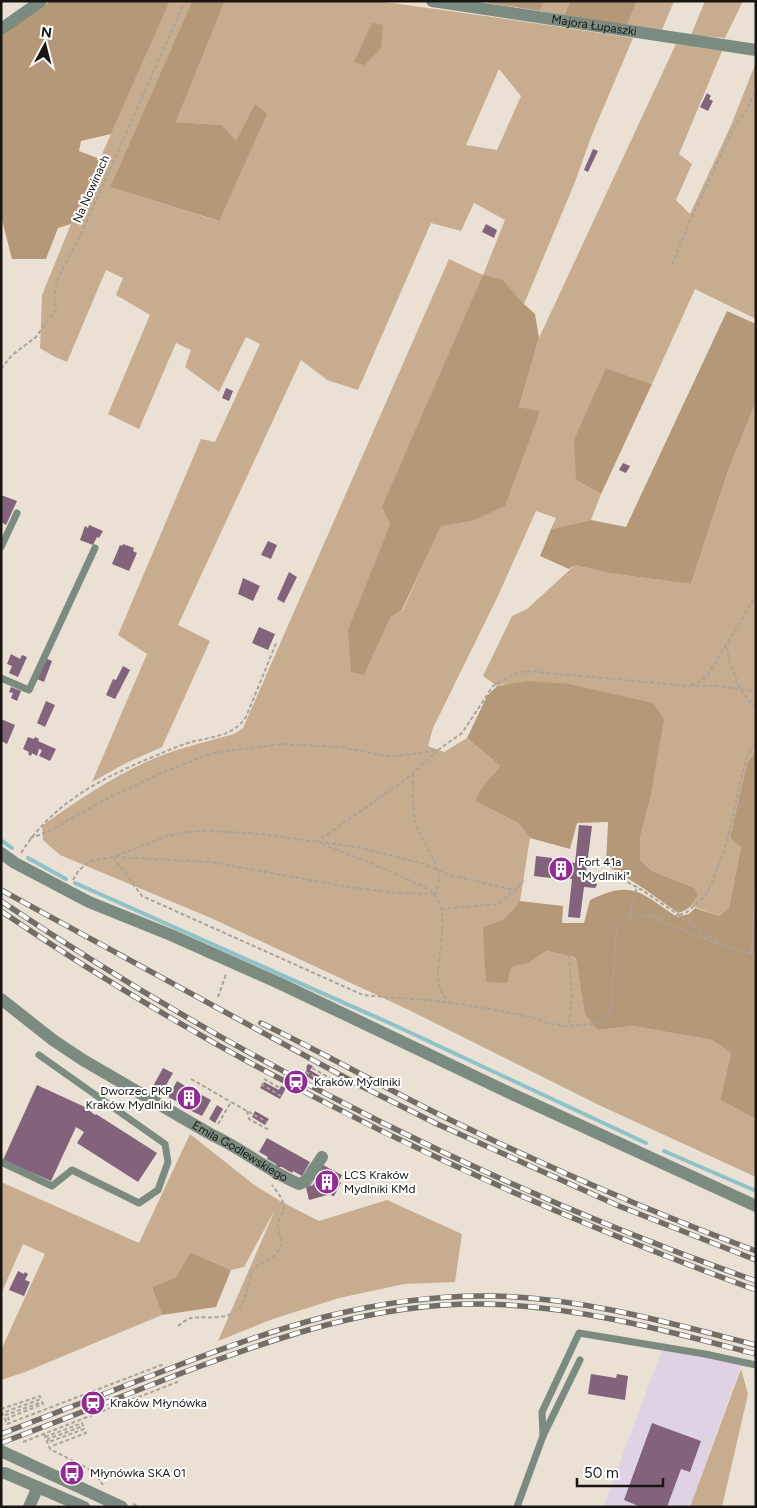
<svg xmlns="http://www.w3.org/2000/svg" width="757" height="1508" font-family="Figtree,sans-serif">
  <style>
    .commercial { fill: #e0d2e5 }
    .green { fill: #c7ac90; fill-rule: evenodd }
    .forest { fill: #b59878 }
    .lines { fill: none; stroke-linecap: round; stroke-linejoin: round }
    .stream { stroke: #8dc2ca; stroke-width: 4 }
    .building { fill: #83627c }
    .path { stroke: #aba399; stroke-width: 2; stroke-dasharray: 4 2.5; stroke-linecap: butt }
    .service { stroke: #7b8b80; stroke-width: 7 }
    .minor { stroke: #7b8b80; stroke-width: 12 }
    .tertiary { stroke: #7b8b80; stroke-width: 12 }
    .rail-casing { stroke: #736d66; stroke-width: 5.5 }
    .rail { stroke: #fff; stroke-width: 4; stroke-dasharray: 11; stroke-linecap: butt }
    .labels { text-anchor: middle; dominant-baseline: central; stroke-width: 4; stroke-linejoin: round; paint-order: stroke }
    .street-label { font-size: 12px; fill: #191612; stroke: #fff }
    .poi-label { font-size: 12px; fill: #191612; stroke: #fff; text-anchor: start }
  </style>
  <rect width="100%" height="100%" fill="#eae0d4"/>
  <path class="commercial" d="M662 1350 742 1362 690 1507H603Z"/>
  <g class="green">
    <path d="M170 1H192L110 187 218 221 266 114 255 105 236 142 222 125 176 122 225 1H378L520 21 633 38 591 137 575 182 524 304 503 280 390 524 348 629 364 675 391 617 403 610 441 525 472 521 540 412 519 407 539 338 676 44 722 51 679 154 692 164 676 200 690 214 732 123 756 62V319L695 289 652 384 606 368 576 480 601 494 591 520 551 529 556 518 536 511 497 598 433 728 428 746 444 752 467 738 500 766 480 790 475 801 518 823 530 838 520 901 503 920 510 967 529 963 546 951 575 957 598 1030 633 1026 712 1040 731 1053 720 1100 756 1119V1177L601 1106 411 1011 211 918 60 855 43 840 42 826C75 802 109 779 146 762 174 749 205 742 234 734L243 728 449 259 483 275 505 220 474 203 461 231 431 223 358 390 327 380 301 360 178 625 210 641 162 747 126 763 92 782 147 654 118 635 201 439 215 442 260 344 246 337 219 392 185 367 191 350 176 343 139 429 108 414 150 315 116 295 123 278 106 270 67 362 53 356 40 348 42 295 71 224ZM499 69 521 96 497 150 466 145Z"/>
    <path d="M544 1H570L564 16 540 11Z"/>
    <path d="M637 1H674L662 30 627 25Z"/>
    <path d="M705 1H743L725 38 691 35Z"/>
    <path d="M756 402V751L748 761 741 847 729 908 719 916 692 906 698 895 695 888 652 871 640 859V838L650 799 504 684 497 686 483 676 512 616 527 609 575 565 608 573 691 584 728 471Z"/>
    <path d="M190 1134 253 1184 280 1201 319 1221 387 1200 462 1234 455 1282 404 1284 339 1298 273 1319 218 1341 275 1210 244 1267 231 1270 190 1252 176 1277 152 1287 162 1315 25 1372 1 1380V1350L45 1254 23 1244 1 1294V1182L139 1243Z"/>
    <path d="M741 1369 748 1394 722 1507H690Z"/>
  </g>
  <g class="forest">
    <path d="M51 1H170L111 134 81 141 79 151 100 159 71 224 58 228 46 259H12L1 216V35Z"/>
    <path d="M192 1H225L176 122 222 125 236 141 255 104 267 114 219 221 110 187Z"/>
    <path d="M488 1H544L540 11 488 3Z"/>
    <path d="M570 1H637L627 25 564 16Z"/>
    <path d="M372 23 383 25 381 48 365 65 354 62Z"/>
    <path d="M483 275 503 280 524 304 535 314 539 338 519 407 540 411 505 506 472 521 441 526 402 610 391 617 364 675 351 672 348 629 390 524 382 507Z"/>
    <path d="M727 311 756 324V402L728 471 691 584 608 573 575 565 569 569 540 556 551 529 591 520 626 527Z"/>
    <path d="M606 368 652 384 601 494 576 480 574 440Z"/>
    <path d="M529 681 568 684 653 703 664 719 650 799 640 838V859L652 871 695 888 698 895C693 905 689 910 678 913L643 888 606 865 608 822 577 823 570 849 530 838 518 823 475 801 480 790 500 766 467 738 487 696 497 686Z"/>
    <path d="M756 751V1119L720 1100 731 1053 712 1040 633 1026 598 1030 585 1014 577 963 575 957 546 951 529 963 511 967 507 983 486 982 483 927 503 920 520 901 563 906 562 923H584L590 900C633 879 641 893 677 917L689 914 695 908 719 916 729 908 741 847 730 838 748 761Z"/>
    <path d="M190 1252 231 1270 216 1307 162 1315 152 1287 176 1277Z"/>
  </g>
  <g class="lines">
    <g class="stream">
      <path d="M1 840 12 848"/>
      <path d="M28 858 66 879"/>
      <path d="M75 883 396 1026 646 1143"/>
      <path d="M664 1151 756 1191"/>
    </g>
  </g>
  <g class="building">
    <path d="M707 93 711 96 709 99 713 101 708 111 700 107Z"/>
    <path d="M593 149 598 151 588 172 584 170Z"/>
    <path d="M486 224 497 230 494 238 482 232Z"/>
    <path d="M226 388 233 391 229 401 222 398Z"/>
    <path d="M623 463 630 466 626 473 619 470Z"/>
    <path d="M1 495 17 501 6 525 1 522Z"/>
    <path d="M89 525 103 531 99 538 97 537 93 545 80 540 85 526 88 528Z"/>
    <path d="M268 541 277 545 271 559 261 555Z"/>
    <path d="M123 544 134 548 133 551 137 553 129 571 112 564 120 545 122 546Z"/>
    <path d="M289 572 297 577 284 603 277 599Z"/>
    <path d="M243 578 260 586 253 601 238 594Z"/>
    <path d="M259 627 275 634 268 650 252 643Z"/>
    <path d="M11 654 20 659 22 655 27 657 18 677 9 673 12 666 7 664Z"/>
    <path d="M45 658 52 661 44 682 37 679Z"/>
    <path d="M123 666 130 670 115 699 106 695 113 679 116 680Z"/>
    <path d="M11 687 21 691 17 701 11 698 13 693 9 692Z"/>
    <path d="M46 701 55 705 45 727 37 723Z"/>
    <path d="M1 719 15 725 7 744 1 741Z"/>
    <path d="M28 737 34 739 35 737 39 739 38 741 56 749 50 761 39 756 42 750 39 749 37 756 32 753 31 756 28 754 29 752 23 749Z"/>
    <path d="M579 825 592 826 585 880 595 881 597 885 595 888 584 887 580 918 568 917 572 879 565 878 566 873 551 872V878L534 876 536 856 552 858V864L567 866V862L575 863Z"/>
    <path d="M308 1064 313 1066 310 1070 325 1079 322 1085 304 1075 307 1069 306 1068Z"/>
    <path d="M163 1068 173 1073 161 1094 152 1088Z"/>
    <path d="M177 1081 187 1087 186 1089 197 1096 198 1093 211 1100 202 1116 177 1104 178 1102 168 1097Z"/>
    <path d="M264 1082 279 1090 281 1086 286 1088 280 1099 260 1088Z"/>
    <path d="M37 1085 85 1107 95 1115 96 1114 157 1153 138 1182 77 1143 84 1132 76 1127 51 1181 3 1160Z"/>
    <path d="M217 1105 223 1109 215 1123 209 1119Z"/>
    <path d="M255 1111 269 1119 265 1125 252 1117Z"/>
    <path d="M267 1138 310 1162 302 1176 293 1171 292 1173 282 1167H277L276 1164 267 1159 268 1157 259 1152Z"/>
    <path d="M323 1165 342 1175 339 1181 341 1183 334 1196H332L331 1194 309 1200 306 1187 313 1185Z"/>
    <path d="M18 1271 24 1274 25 1272 28 1274 25 1280 30 1282 24 1296 9 1290Z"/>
    <path d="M591 1374 616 1378 617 1374 628 1376 625 1400 588 1394Z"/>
    <path d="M652 1423 701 1441 690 1472 681 1469 667 1507H641L624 1500Z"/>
  </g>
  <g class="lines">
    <g class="path">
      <path d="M672 265 690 221 734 127 747 110 756 88"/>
      <path d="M1 369 12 355 36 337 56 309 55 290 59 276 82 232 185 1"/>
      <path d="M726 647 730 663 740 689 756 709"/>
      <path d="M691 685 699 682 707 676 756 596"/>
      <path d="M413 774C413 789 412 806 415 820 421 845 450 872 434 894"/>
      <path d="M30 838 45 833 114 795 159 774 210 754 225 751 281 744 341 747 386 756H399L438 750 462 733 493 686 512 675 526 671 689 686H716L756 691"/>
      <path d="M316 842 405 780 438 750"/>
      <path d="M322 844C350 855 379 866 407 879 415 883 426 887 433 894 455 915 430 970 441 991 443 996 447 999 450 1003"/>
      <path d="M21 853C52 804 98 780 150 758 162 753 173 748 185 744 208 736 231 739 246 717L277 641"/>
      <path d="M113 857 142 896 363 995 438 1001 485 1008 535 1018 548 1023 565 1026 594 1024 608 1014 611 1007 616 935 619 925 629 918 645 915 663 917 677 916 687 912 705 896 712 883 726 845 746 758 756 743"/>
      <path d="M115 857 211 862 348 887 399 893 434 894"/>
      <path d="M616 876 642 890 721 944"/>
      <path d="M73 880 79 870 91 861 113 857 168 836 186 832 208 831 251 833 357 847 421 863 450 875 514 890"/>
      <path d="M441 909 499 904 524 881"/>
      <path d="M649 917 729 948 756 955"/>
      <path d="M629 918 637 886"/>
      <path d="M751 954 756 886"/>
      <path d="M569 955 572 997 569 1026"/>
      <path d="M218 997 226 974"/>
      <path d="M312 1068 330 1078"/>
      <path d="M306 1072 327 1084"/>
      <path d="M191 1079 231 1102"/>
      <path d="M264 1079 280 1088"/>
      <path d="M261 1084 281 1096"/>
      <path d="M247 1111 249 1119 269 1130"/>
      <path d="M218 1124 231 1102 267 1122"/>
      <path d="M178 1326C182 1323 187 1319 191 1318 205 1316 221 1320 233 1313 249 1304 246 1283 254 1269 259 1262 267 1263 273 1257 286 1243 280 1241 278 1226 277 1220 281 1217 283 1212 287 1203 277 1192 272 1185"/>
      <path d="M1 1409 40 1396 41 1399 5 1412 6 1415 42 1402 43 1404 8 1418 10 1423"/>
      <path d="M1 1413 3 1414 7 1424 164 1364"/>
      <path d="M44 1434 50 1449 93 1471 103 1485"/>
      <path d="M45 1437 82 1423 83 1426 48 1439 49 1442 84 1429 86 1433 52 1446"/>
      <path d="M23 1442 180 1381"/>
      <path d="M133 1504 140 1507"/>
    </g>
    <g class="service">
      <path d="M1 547 17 513"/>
      <path d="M1 678 29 690 95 548"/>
      <path d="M1 1162 52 1186 72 1170 139 1203 158 1190 168 1162 165 1144 39 1055"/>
      <path d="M543 1436 542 1412 579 1333 705 1354 756 1365"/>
      <path d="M517 1507 543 1436 580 1360"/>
    </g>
    <g class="minor">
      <path id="s1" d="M432 1 756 50"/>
      <path d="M1 29 41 1"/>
      <path d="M1 853 15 863 89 902 171 935 281 984 512 1094 756 1206"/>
      <path id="s2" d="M1 999 53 1040 83 1060 212 1135C243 1149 268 1171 299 1184L306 1181 322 1157"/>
      <path d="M1 1473H5L84 1507"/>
      <path d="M29 1507 38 1487"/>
    </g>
    <path class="tertiary" d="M1 1451 122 1507"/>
    <defs>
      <g id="rail">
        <path d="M1 890 359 1085 435 1123 619 1206 756 1260"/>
        <path d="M1 901C235 1058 490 1187 756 1281"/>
        <path d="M1 911C235 1070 491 1193 756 1290"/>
        <path d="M261 1023C321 1052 380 1085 440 1115 543 1165 648 1211 756 1251"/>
        <path d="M1 1434C56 1413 111 1391 166 1370 275 1328 375 1294 494 1296 583 1298 670 1323 756 1345"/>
        <path d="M1 1443C59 1421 116 1399 174 1376 274 1338 376 1302 486 1304 578 1306 667 1331 756 1354"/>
      </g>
    </defs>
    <use href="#rail" class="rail-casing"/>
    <use href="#rail" class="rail"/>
  </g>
  <defs>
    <symbol id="building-disc" viewBox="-11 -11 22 22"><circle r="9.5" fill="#902c93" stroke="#fff"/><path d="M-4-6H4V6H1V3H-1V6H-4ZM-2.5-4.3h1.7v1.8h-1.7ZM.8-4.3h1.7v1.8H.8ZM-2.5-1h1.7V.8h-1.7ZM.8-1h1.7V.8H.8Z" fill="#fff"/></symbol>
    <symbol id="station-disc" viewBox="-11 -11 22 22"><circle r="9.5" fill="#902c93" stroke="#fff"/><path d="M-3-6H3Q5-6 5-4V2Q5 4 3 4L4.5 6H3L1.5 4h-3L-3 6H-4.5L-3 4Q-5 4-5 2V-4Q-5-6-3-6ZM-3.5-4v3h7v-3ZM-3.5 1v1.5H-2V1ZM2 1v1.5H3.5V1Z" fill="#fff"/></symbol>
    <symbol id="bus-disc" viewBox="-11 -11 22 22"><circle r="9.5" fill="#902c93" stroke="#fff"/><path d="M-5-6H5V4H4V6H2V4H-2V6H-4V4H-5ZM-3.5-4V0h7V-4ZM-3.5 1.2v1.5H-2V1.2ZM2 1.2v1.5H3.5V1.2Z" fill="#fff"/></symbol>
  </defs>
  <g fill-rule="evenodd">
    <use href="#building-disc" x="547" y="855" width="28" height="28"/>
    <use href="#station-disc" x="282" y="1068" width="28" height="28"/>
    <use href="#building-disc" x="175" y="1084" width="28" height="28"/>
    <use href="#building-disc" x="313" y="1168" width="28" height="28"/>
    <use href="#station-disc" x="79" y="1389" width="28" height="28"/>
    <use href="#bus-disc" x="58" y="1459" width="28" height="28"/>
  </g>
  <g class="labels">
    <g class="street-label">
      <text stroke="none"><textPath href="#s1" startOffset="164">Majora Łupaszki</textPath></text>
      <text transform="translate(91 189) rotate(-66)">Na Nowinach</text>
      <text stroke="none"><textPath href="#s2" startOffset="284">Emila Godlewskiego</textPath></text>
    </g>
    <g class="poi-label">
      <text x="578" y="862">Fort 41a<tspan x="578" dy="14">"Mydlniki"</tspan></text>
      <text x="314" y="1082">Kraków Mydlniki</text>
      <text x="172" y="1091" text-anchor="end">Dworzec PKP<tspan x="172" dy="14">Kraków Mydlniki</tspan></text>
      <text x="344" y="1175">LCS Kraków<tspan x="344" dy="14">Mydlniki KMd</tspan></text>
      <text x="110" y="1403">Kraków Młynówka</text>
      <text x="90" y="1473">Młynówka SKA 01</text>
    </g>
  </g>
  <rect width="757" height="1508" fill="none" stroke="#191612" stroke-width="5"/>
  <g transform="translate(45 45) rotate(7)" stroke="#ffffff" stroke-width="4" paint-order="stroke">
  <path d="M0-4L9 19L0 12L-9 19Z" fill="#191612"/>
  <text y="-8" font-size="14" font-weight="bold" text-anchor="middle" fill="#191612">N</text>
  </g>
  <path d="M577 1478v8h86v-8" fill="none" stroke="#191612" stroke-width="2.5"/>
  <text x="584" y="1478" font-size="15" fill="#191612" stroke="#ffffff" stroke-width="4" paint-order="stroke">50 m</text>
</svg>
